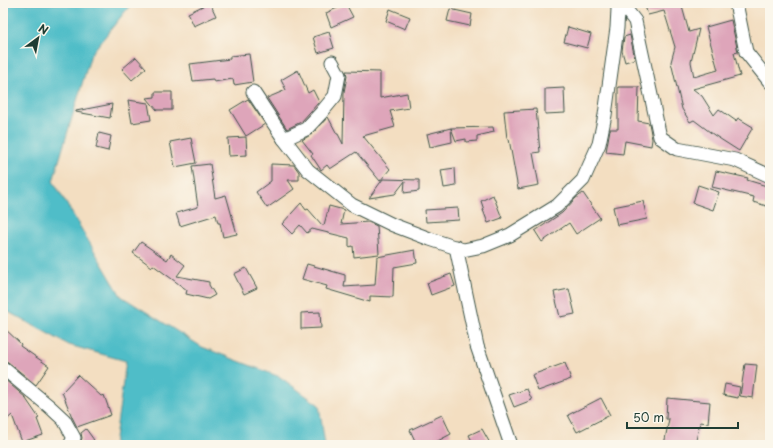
<svg xmlns="http://www.w3.org/2000/svg" width="773" height="448" font-family="'Playpen Sans',sans-serif">
  <style>
    .water { fill: #4fbdc8; stroke: #377d7e }
    .building { fill: #dea5ba }
    .lines { fill: none; stroke-linecap: round; stroke-linejoin: round }
    .street-casing { stroke: #3f5549; stroke-width: 15 }
    .street { stroke: #fff; stroke-width: 13 }
  </style>
  <rect width="100%" height="100%" fill="#fbf7ec"/>
  <filter id="ink" filterUnits="userSpaceOnUse"><feTurbulence type="fractalNoise" baseFrequency=".025" numOctaves="2"/><feDisplacementMap in="SourceGraphic" scale="8" xChannelSelector="R" yChannelSelector="G"/><feConvolveMatrix kernelMatrix="1 2 1 2 8 2 1 2 1" color-interpolation-filters="sRGB"/></filter>
  <filter id="wash" filterUnits="userSpaceOnUse"><feTurbulence type="fractalNoise" baseFrequency=".012" numOctaves="4" result="noise"/><feDisplacementMap in="SourceGraphic" scale="16" xChannelSelector="R" yChannelSelector="G"/><feGaussianBlur stdDeviation="0.9" result="paint"/><feColorMatrix in="noise" values="0 0 0 0 0 0 0 0 0 0 0 0 0 0 0 0 0 1.4 0 .05"/><feComposite in="paint" operator="in"/></filter>
  <g filter="url(#wash)">
    <rect width="100%" height="100%" fill="#f3dec1"/>
    <path class="water" d="M3 3H132L91 54 53 181 121 296 202 347 280 377 319 405 325 445H114L126 361 69 345 3 309Z"/>
    <g id="blocks">
      <g class="building">
        <path d="M209 3H210L216 16 194 26 188 13Z"/>
        <path d="M644 3H681L689 32 699 29 691 62 694 77 718 70 706 27 731 20 738 52 734 53 740 76 693 89 702 96 714 115 719 109 736 121 738 118 753 127 739 151 714 135 694 120 690 122 682 109 671 62 675 47 664 11 648 15Z"/>
        <path d="M346 4 353 17 331 27 326 13Z"/>
        <path d="M390 9 410 17 405 29 386 21Z"/>
        <path d="M450 9 472 14 470 26 447 21Z"/>
        <path d="M568 27 591 34 587 48 564 42Z"/>
        <path d="M329 32 334 48 318 53 313 37Z"/>
        <path d="M630 35 635 59 625 62 622 51 624 37Z"/>
        <path d="M249 54 253 82 234 85 233 79 214 82 213 79 193 81 190 64 230 59V56Z"/>
        <path d="M136 57 146 68 132 80 122 69Z"/>
        <path d="M298 70 308 93 313 90 319 102 301 122 287 129 267 98 286 90 281 80Z"/>
        <path d="M346 71 380 72V98L407 93 409 108 390 111 395 127 363 136 390 169 380 181 356 152 330 169 327 165 321 170 311 155 313 154 302 140 312 134 328 117 337 134H338L343 144 344 92 347 76Z"/>
        <path d="M618 87H639L638 121 649 123 652 139 651 146 625 141 623 154 606 152 610 129H618Z"/>
        <path d="M564 88 565 113 545 114V89Z"/>
        <path d="M155 92H172V110H157L147 98 155 97Z"/>
        <path d="M248 99 265 124 246 136 230 110Z"/>
        <path d="M128 100 148 103 151 120 132 123Z"/>
        <path d="M112 104 110 118 76 112V111Z"/>
        <path d="M536 109 540 152 533 153 539 185 518 189 509 139H507L504 111Z"/>
        <path d="M493 127 494 132 477 136V141L466 142V139L456 141 451 128 452 142 430 147 427 134 451 128Z"/>
        <path d="M99 133 111 136 108 151 96 148Z"/>
        <path d="M246 137 247 155 229 156 228 138Z"/>
        <path d="M191 138 196 163 175 167 170 142Z"/>
        <path d="M210 164 215 198 226 195 237 234 223 237 220 223H218L216 215 180 226 176 213 198 207 192 166Z"/>
        <path d="M271 164 294 165 299 172V180H288L294 189 267 208 256 192 271 181Z"/>
        <path d="M455 168 456 186 444 188 441 170Z"/>
        <path d="M716 171 748 178 747 180 770 187V207L753 202 754 197 712 187Z"/>
        <path d="M383 179 419 180V191L404 193 405 181 395 194 369 198Z"/>
        <path d="M698 185 719 192 713 210 693 203Z"/>
        <path d="M583 193 600 218 576 234 569 223 542 242 535 231 562 213 576 198Z"/>
        <path d="M493 195 502 218 488 223 483 210H484L481 201Z"/>
        <path d="M643 201 647 219 617 225 613 207Z"/>
        <path d="M301 203 306 210 308 209 322 225H324L329 206 344 210 341 224 368 222 377 226 379 254 354 257 353 246 349 247V238L312 229 307 233 300 225 292 234 282 224Z"/>
        <path d="M458 208 459 220 426 222 425 210Z"/>
        <path d="M141 242 167 260 171 254 185 265 177 276 209 282V285L215 295 208 299 186 294 187 290 153 265 152 267 133 253Z"/>
        <path d="M415 250 417 263 394 267 393 297 370 296V302L326 289 327 286 302 279 307 264 345 275V280L344 287 375 285 377 257Z"/>
        <path d="M246 268 257 288 244 294 234 274Z"/>
        <path d="M451 274 455 286 431 295 427 283Z"/>
        <path d="M569 289 575 314 560 317 554 292Z"/>
        <path d="M320 312 321 328 301 329V313Z"/>
        <path d="M3 327 21 344 20 346 49 366 36 385 8 362 3 360Z"/>
        <path d="M565 363 571 379 538 391 532 375Z"/>
        <path d="M745 364 757 365 753 398 740 396Z"/>
        <path d="M78 375 101 396 104 395 111 415 77 427 72 417 62 392Z"/>
        <path d="M3 378 26 398V399L39 418 37 419 43 435 22 442 12 415 3 423Z"/>
        <path d="M725 384 740 387 738 398 723 395Z"/>
        <path d="M527 389 532 400 514 407 509 395Z"/>
        <path d="M601 398 610 415 577 432 568 415Z"/>
        <path d="M667 398 710 402 708 423 700 422 695 445H664L669 419H666Z"/>
        <path d="M442 415 451 434 430 445H417L410 430Z"/>
        <path d="M86 429 94 440 87 445H82L80 443 82 438 81 433Z"/>
        <path d="M482 429 491 445H474L469 435Z"/>
      </g>
    </g>
  </g>
  <g filter="url(#ink)">
    <use href="#blocks" fill-opacity="0" stroke="#3f5549" stroke-width="1"/>
    <g class="lines">
      <defs>
        <g id="street">
          <path d="M621 3 635 21 660 137 677 149 735 160 770 176"/>
          <path d="M736 3 746 52 770 82"/>
          <path d="M332 62 339 75 335 96 321 113 306 129 284 139 308 170 352 205 393 225 430 239 463 250 483 246 510 235 557 206 583 180 599 144 605 115 617 28 618 9 617 3"/>
          <path d="M253 92 284 139"/>
          <path d="M456 247 477 346 511 445"/>
          <path d="M3 368 50 407 64 420 74 438 70 445"/>
        </g>
      </defs>
      <use href="#street" class="street-casing"/>
      <use href="#street" class="street"/>
    </g>
  </g>
  <rect width="773" height="448" fill="none" stroke="#fbf7ec" stroke-width="16"/>
  <g transform="translate(38 38) rotate(32)" stroke="#fbf7ec" stroke-width="3" paint-order="stroke">
  <path d="M0-3L7 15L0 10L-7 15Z" fill="#1f3d34"/>
  <text y="-6" font-size="11" font-weight="bold" text-anchor="middle" fill="#1f3d34">N</text>
  </g>
  <path d="M627 422v6h111v-6" fill="none" stroke="#1f3d34" stroke-width="2"/>
  <text x="633" y="422" font-size="12" fill="#1f3d34" stroke="#fbf7ec" stroke-width="3" paint-order="stroke">50 m</text>
</svg>
